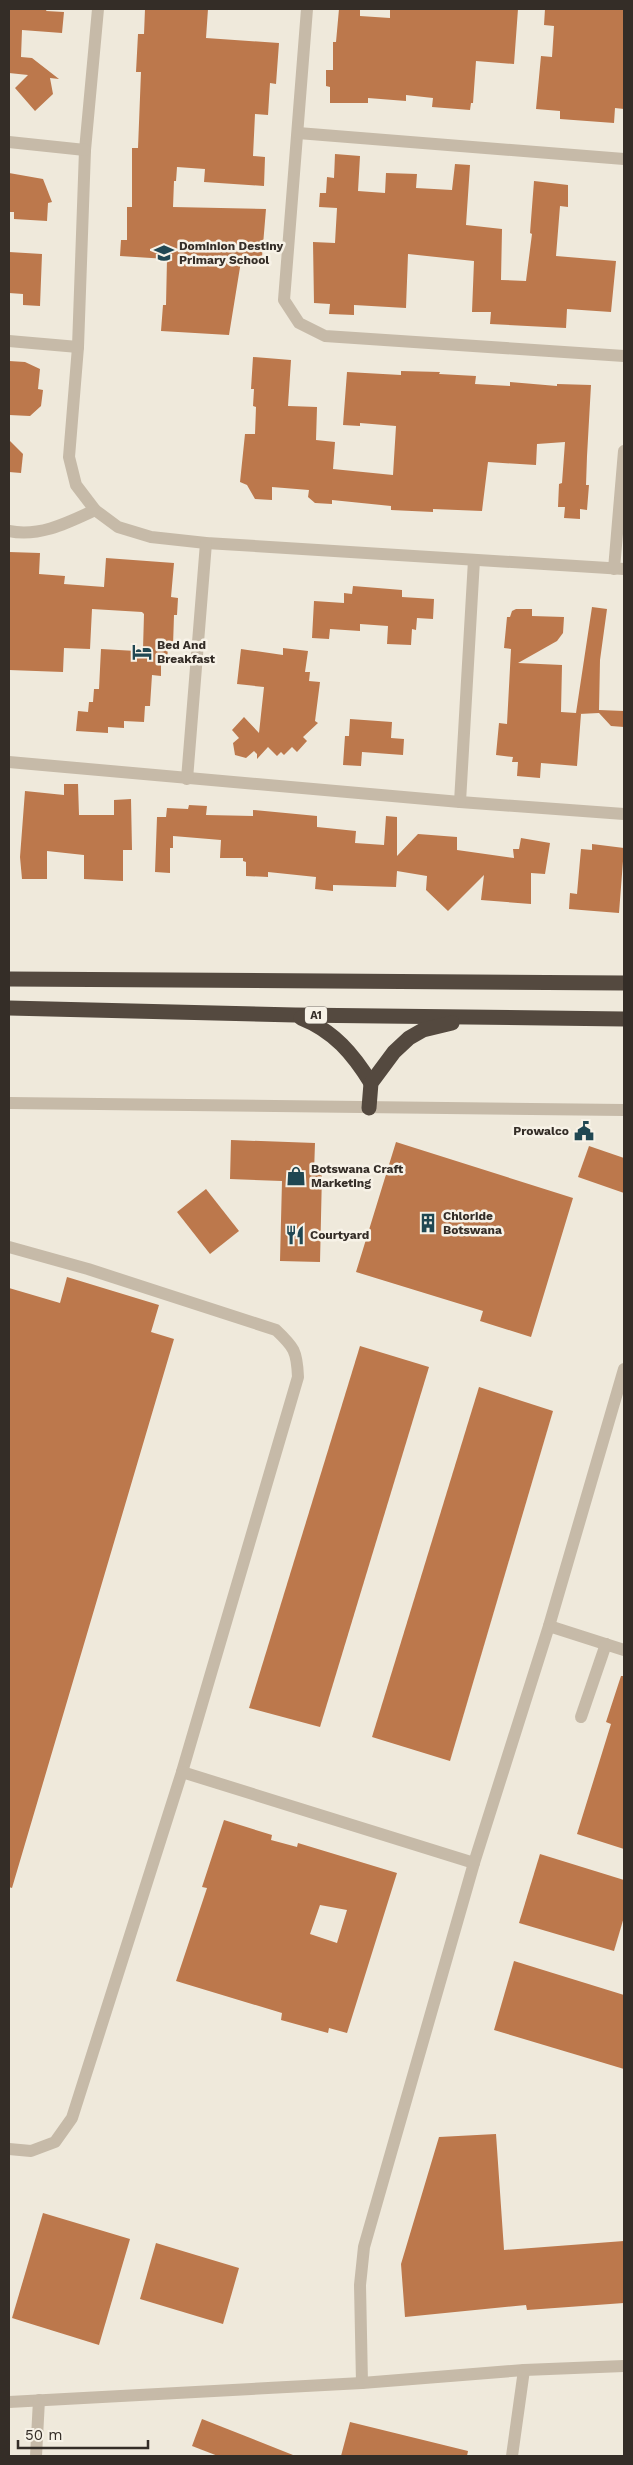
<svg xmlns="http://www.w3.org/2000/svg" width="633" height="2465" font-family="'Work Sans',sans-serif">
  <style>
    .building { fill: #bc784c; fill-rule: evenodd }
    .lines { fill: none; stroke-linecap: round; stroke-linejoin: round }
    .minor { stroke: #c6baa8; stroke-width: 12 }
    .highway { stroke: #54493f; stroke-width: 15 }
    .labels { text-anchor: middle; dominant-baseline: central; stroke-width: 5; stroke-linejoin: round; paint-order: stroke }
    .shield { fill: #f7f2e7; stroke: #6e6861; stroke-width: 1 }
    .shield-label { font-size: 11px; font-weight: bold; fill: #342d27 }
    .poi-label { font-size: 12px; font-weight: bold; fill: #342d27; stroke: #f7f2e7; text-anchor: start }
  </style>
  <rect width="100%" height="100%" fill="#efe9db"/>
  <g class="building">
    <path d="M9 9H47L46 11 64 12 62 33 22 30 21 57 32 58 59 79 50 78 53 94 35 111 15 88 28 75 9 73Z"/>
    <path d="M145 9H208L206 38 279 43 276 84 270 83 268 115 255 114 253 156 265 157 264 186 204 182 205 169 177 167 176 181H174L173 207 266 209 262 257 242 255 229 335 161 331 163 305H166L167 259 120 256 121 240H127V207H132V148H138L141 72H136L138 34H144Z"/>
    <path d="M339 9H360V16L390 18V9H518L514 64 476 61 473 103H471L470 110 432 107 433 98 406 95V101L368 98V103H330V87L326 86V70H333V42H336Z"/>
    <path d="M545 9H624V109L615 108 614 123 560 119V111L536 109 541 56 552 57 554 26 544 25Z"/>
    <path d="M335 154 360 156 358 191 385 193 386 173 417 174 416 188 452 190 455 164 470 165 466 225 502 229 501 280 526 281 532 234 530 233 534 181 568 185V207L560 206 556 256 616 261 611 312 567 309 566 328 490 324 491 312H472L474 261 408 254 406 308 354 305V315L329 314 330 304 314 303 313 242 335 243 337 208 319 207 320 193H326L327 177 334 178Z"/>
    <path d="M9 173 43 179 52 202 48 203 47 221 14 219V212H9Z"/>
    <path d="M9 252 42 254 40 306 23 305V294L9 293Z"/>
    <path d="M253 357 291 360 288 406 317 407 316 440 335 442 333 469 393 475 396 426 360 423V426L343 425 347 372 401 375V371L440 372 439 374 476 376 475 384 510 386V382L557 386V384L591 385 587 456 586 485H589L587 510 580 509V519L564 518 565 507H558L559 484 562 483 565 442 537 444 536 465 488 462 482 511 433 509V512L391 510V506L332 500V504L315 503 308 497 309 490 272 487V500L255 499 247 485 240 482 245 434H255L256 407 253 406 254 389H251Z"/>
    <path d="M9 361 25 362 40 369 38 389 43 390 41 406 30 416 9 415Z"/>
    <path d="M9 440 23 454 21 473 9 472Z"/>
    <path d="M9 552 40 553 39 574 65 576 64 584 104 587 106 558 174 563 171 597 178 598 177 615H174L173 646 168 645 167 665H161V676L152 675 150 706H145L144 722 124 721V728L108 727V733L76 731 78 711 88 712 89 702H93L94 689H99L101 649 136 651V649H143L144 614 142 612 92 609 90 649 64 648 63 672 9 670Z"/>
    <path d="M353 586 402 590V597L434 599 433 619 417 618 416 630 412 629 411 645 387 644 388 626 360 624V631L330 629 329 639 312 638 314 601 344 603V593L352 594Z"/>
    <path d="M592 607 607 609 600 660 599 710 624 711V727L611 726 599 713 579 714H581L577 766 541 763 540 778 517 776 518 762H512L513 757 496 755 499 723 507 724 511 649 504 648 507 617H510L512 611 516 609H532V616L564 617 563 633 557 641 518 663 562 665 561 712 576 713Z"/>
    <path d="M283 648 308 651 305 672H310L309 681 320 682 315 721 318 723 303 737 307 741 297 752 292 747 284 755 281 752 277 756 268 747 257 759V754L254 751 246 758 235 755 233 743 239 738 232 730 244 717 259 733 264 687 237 684 241 649 283 655Z"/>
    <path d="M350 719 392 722 391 738 404 739 403 755 362 752 361 766 343 765 345 736H349Z"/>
    <path d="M64 784H78L79 815H114V800L131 799 132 850H123V881L84 879V855L47 851V879H22L20 857 25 791 64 795Z"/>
    <path d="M189 805 207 806 206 815 253 816V810L317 816V827L356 831 355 843 384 845 386 816 397 817V856L418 834 457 837V850L514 858 513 849H519L521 838 550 843 545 874 531 873V904L481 900 484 875 448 911 426 890 427 876 397 871 396 887 333 885V891L315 889 316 877 268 872V877L246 876V862L243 861V858H220L221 840 173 836V848H170V873L155 872 157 817H166L167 808 188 809Z"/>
    <path d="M592 844 624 848 619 913 569 909 570 893 577 894 581 849 592 850Z"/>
    <path d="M231 1140 315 1143 314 1173H322L320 1262 280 1261 282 1181 230 1179Z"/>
    <path d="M396 1142 573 1198 531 1337 480 1321 483 1311 356 1272Z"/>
    <path d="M589 1146 624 1158V1193L578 1177Z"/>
    <path d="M206 1189 239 1231 210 1254 177 1212Z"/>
    <path d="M67 1277 159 1305 151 1332 174 1339 12 1888 9 1887V1288L60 1303Z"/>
    <path d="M360 1346 429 1367 320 1727 249 1708Z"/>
    <path d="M479 1387 553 1411 450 1761 372 1737Z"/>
    <path d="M621 1676H624V1849L577 1834 611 1724 606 1722Z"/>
    <path d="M224 1820 272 1835 271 1840 297 1847 298 1843 397 1873 347 2033 329 2028 328 2033 281 2020 282 2013 176 1981 207 1888 202 1887ZM320 1905 347 1910 337 1943 310 1934Z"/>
    <path d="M540 1854 624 1880V1917L614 1951 519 1923Z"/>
    <path d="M514 1961 624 1995V2069L494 2030Z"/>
    <path d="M496 2134 504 2250 624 2241V2303L527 2310 526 2305 405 2317 401 2264 439 2137Z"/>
    <path d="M43 2213 130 2239 99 2345 12 2318Z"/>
    <path d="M156 2243 239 2268 223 2324 140 2299Z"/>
    <path d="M202 2419 293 2455V2456H218L192 2446Z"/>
    <path d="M350 2422 468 2451 467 2456H341Z"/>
  </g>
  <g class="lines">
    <g class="minor">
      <path d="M98 9 85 150 78 347 69 457 76 485 95 510 118 527 151 537 206 543 624 569"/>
      <path d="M307 9 284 300 299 323 325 336 624 356"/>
      <path d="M298 133 624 159"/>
      <path d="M9 142 85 150"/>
      <path d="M9 341 78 347"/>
      <path d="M9 531C40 537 67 523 95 510"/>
      <path d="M614 569 624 451"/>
      <path d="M9 762 460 802 624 814"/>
      <path d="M187 779 206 543"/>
      <path d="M460 802 474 560"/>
      <path d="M9 1103 624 1110"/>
      <path d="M9 1247 88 1269 276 1330C294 1347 297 1351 298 1377L182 1772"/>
      <path d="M549 1626 624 1650"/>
      <path d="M581 1717 606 1644"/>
      <path d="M9 2149 31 2151 55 2142 72 2118 182 1772 474 1863"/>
      <path d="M362 2383 360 2285 364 2247 474 1863 549 1626 624 1369"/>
      <path d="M9 2402 362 2383 524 2370 624 2366"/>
      <path d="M36 2456 39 2400"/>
      <path d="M512 2456 524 2370"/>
    </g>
    <g class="highway">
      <path d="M9 979 624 983"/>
      <path d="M9 1008 295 1015 624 1019"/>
      <path d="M301 1018C334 1031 353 1054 371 1083"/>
      <path d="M369 1108 371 1083 394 1052 409 1038 423 1030 452 1023"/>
    </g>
  </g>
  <defs>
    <symbol id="school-bare" viewBox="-9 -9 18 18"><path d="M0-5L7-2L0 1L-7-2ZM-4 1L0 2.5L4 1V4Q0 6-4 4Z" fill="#204752" stroke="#f7f2e7" stroke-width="2.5" paint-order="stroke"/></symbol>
    <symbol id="hotel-bare" viewBox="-9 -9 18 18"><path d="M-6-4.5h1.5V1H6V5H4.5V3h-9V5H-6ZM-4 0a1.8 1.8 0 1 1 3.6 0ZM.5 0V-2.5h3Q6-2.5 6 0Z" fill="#204752" stroke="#f7f2e7" stroke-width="2.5" paint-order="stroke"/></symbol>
    <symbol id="civic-bare" viewBox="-9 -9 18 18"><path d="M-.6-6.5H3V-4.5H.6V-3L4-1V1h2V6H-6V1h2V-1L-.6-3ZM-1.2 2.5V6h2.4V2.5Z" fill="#204752" stroke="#f7f2e7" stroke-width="2.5" paint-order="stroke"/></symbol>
    <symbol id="shop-bare" viewBox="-9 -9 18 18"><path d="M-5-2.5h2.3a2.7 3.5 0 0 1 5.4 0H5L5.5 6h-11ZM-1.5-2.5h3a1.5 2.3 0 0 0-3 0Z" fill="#204752" stroke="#f7f2e7" stroke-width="2.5" paint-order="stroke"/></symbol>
    <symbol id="building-bare" viewBox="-9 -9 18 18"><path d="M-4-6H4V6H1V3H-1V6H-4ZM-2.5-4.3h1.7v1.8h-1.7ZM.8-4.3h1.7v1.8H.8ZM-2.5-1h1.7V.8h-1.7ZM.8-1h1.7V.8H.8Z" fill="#204752" stroke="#f7f2e7" stroke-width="2.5" paint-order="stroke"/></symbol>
    <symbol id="restaurant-bare" viewBox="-9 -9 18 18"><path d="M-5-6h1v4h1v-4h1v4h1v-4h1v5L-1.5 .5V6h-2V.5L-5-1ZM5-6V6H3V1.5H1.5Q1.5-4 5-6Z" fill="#204752" stroke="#f7f2e7" stroke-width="2.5" paint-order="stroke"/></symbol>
  </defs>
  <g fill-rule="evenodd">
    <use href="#school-bare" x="150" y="239" width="28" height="28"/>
    <use href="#hotel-bare" x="128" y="638" width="28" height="28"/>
    <use href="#civic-bare" x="570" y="1117" width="28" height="28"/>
    <use href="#shop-bare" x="282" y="1162" width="28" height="28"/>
    <use href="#building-bare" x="414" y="1209" width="28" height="28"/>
    <use href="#restaurant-bare" x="281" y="1221" width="28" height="28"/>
  </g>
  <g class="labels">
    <rect class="shield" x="305" y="1006.5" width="22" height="17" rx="4"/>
    <g class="shield-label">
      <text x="316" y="1015">A1</text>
    </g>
    <g class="poi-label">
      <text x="179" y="246">Dominion Destiny<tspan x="179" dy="14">Primary School</tspan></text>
      <text x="157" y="645">Bed And<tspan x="157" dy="14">Breakfast</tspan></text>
      <text x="569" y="1131" text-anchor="end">Prowalco</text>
      <text x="311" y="1169">Botswana Craft<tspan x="311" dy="14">Marketing</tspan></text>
      <text x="443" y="1216">Chloride<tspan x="443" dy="14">Botswana</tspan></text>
      <text x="310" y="1235">Courtyard</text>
    </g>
  </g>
  <rect width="633" height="2465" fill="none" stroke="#342d27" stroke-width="20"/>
  <path d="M18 2440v8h130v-8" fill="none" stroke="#342d27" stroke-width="2.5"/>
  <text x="25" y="2440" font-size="15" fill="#342d27" stroke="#f7f2e7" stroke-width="4" paint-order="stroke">50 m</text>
</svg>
